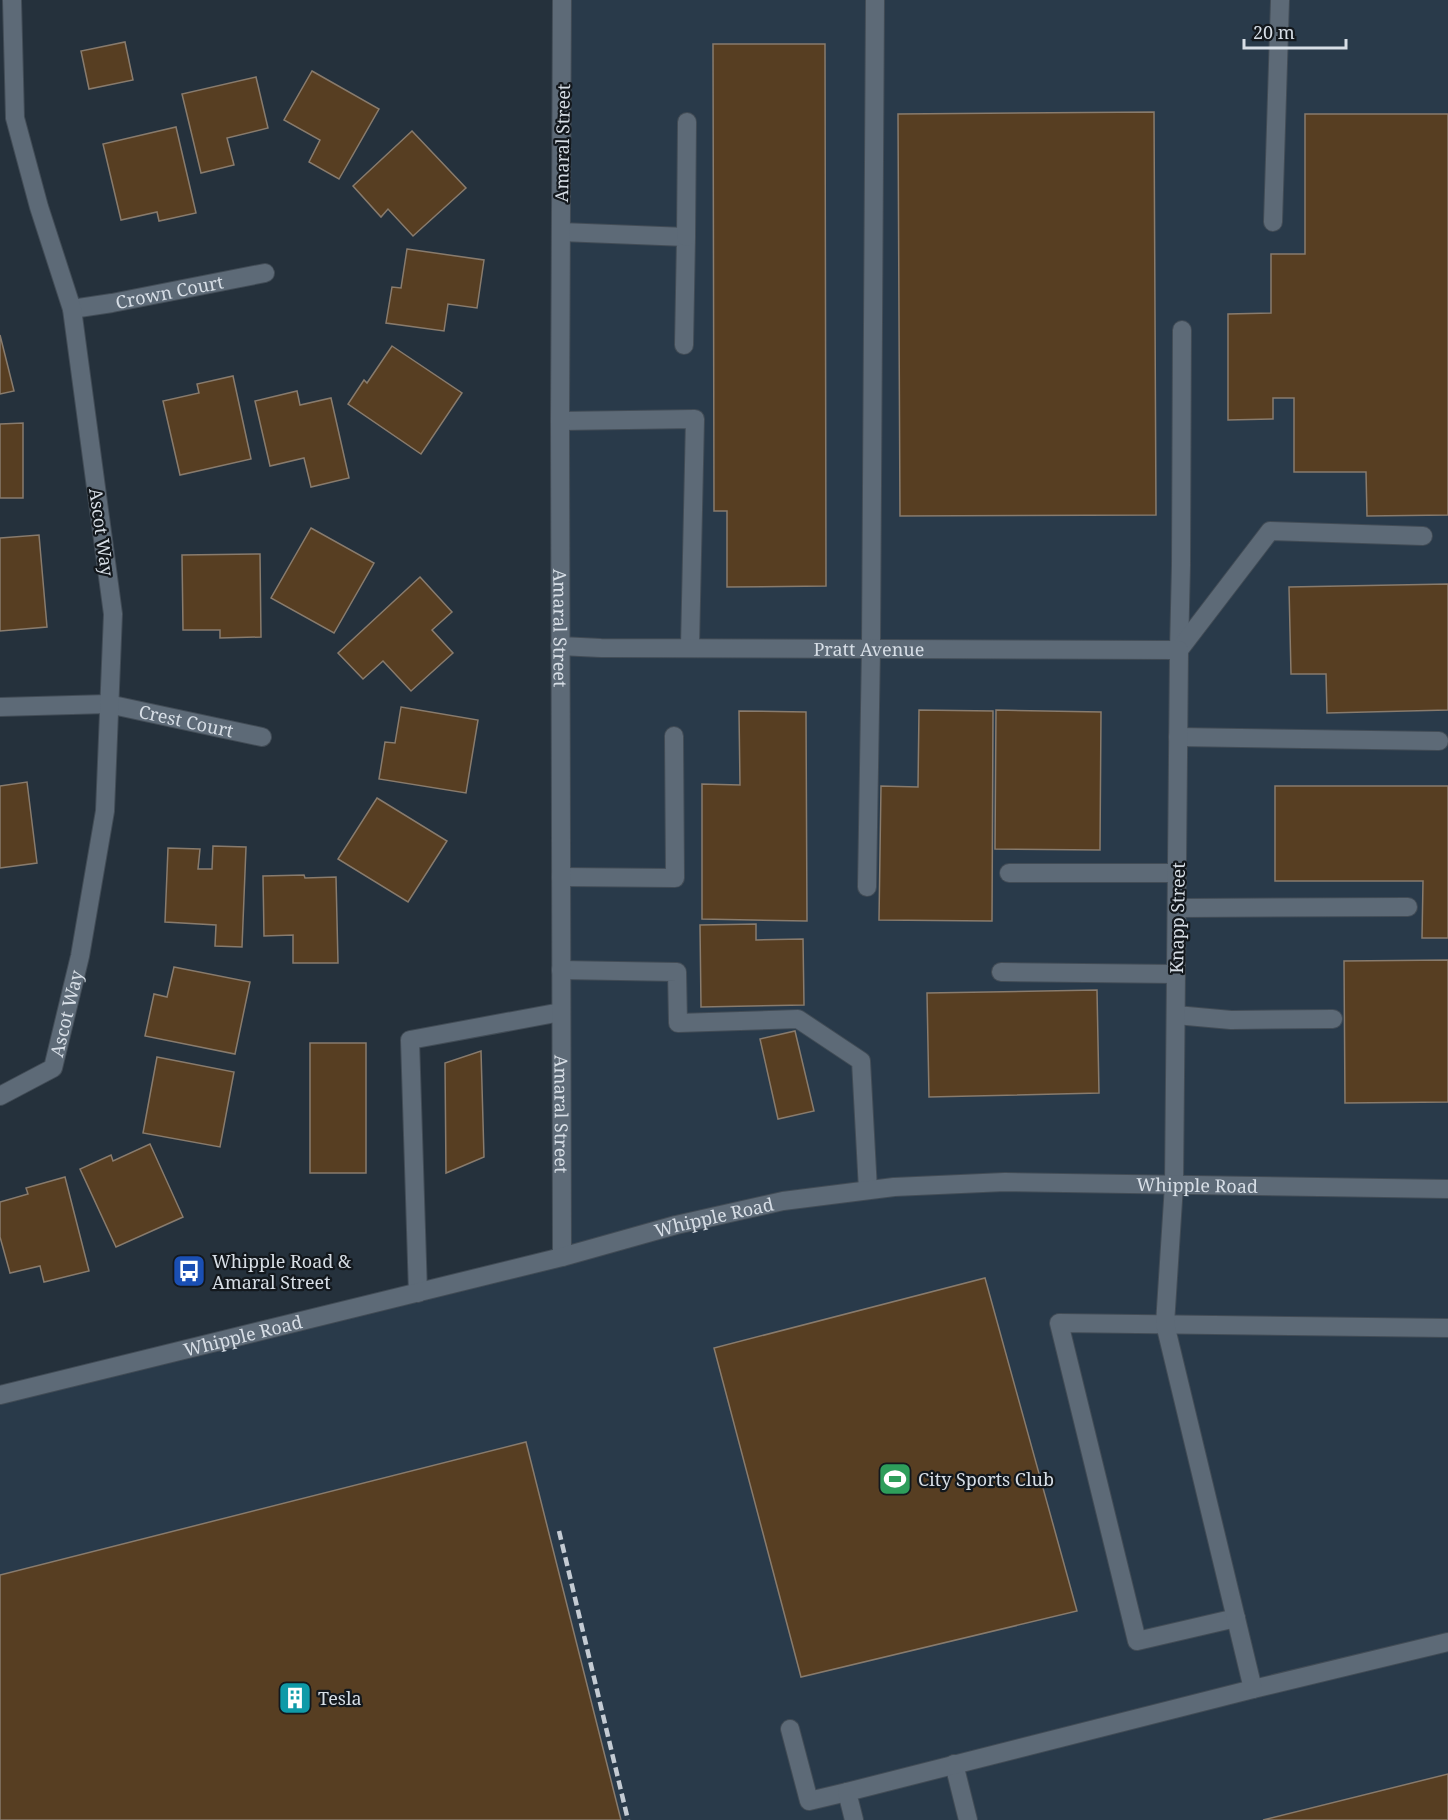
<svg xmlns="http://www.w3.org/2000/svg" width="1448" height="1820" font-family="'Noto Serif',serif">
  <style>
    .built { fill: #293a4a }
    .building { fill: #573e22; stroke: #887b6d; stroke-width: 1.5 }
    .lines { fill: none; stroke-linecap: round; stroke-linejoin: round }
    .lane-casing { stroke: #424c56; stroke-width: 20 }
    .street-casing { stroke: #424c56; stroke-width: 20 }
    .secondary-casing { stroke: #424c56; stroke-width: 20 }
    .lane { stroke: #5d6a77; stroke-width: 18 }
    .street { stroke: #5d6a77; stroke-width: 18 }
    .secondary { stroke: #5d6a77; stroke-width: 18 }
    .rail { stroke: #c4cbd3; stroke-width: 4.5; stroke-dasharray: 9 4.5; stroke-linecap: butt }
    .labels { text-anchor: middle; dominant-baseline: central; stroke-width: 4.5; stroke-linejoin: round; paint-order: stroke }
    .street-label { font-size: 18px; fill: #d7dee6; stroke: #13181d }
    .poi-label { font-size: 18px; fill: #d7dee6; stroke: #13181d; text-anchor: start }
  </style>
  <rect width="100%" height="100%" fill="#25313c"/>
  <path class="built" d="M562 0H1448V1820H0V1395L562 1257Z"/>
  <g class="building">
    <path d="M125 42 133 80 89 89 81 51Z"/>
    <path d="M713 44H825L826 586 727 587V511H714Z"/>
    <path d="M312 71 379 109 339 179 309 162 320 140 284 120Z"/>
    <path d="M256 77 268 128 227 138 234 165 201 173 182 94Z"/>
    <path d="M1154 112 1156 515 900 516 898 114Z"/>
    <path d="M1305 114H1448V515L1367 516 1366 472H1294V398H1273V419L1228 420V314L1271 313V254H1305Z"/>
    <path d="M176 127 196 213 159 221 157 212 121 220 103 144Z"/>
    <path d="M412 131 466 188 413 236 388 209 381 217 353 186Z"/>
    <path d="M407 249 484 260 477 308 448 304 444 331 386 323 392 287 401 288Z"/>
    <path d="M0 335 14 391 0 394Z"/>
    <path d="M392 346 462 393 421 454 348 404 364 380 367 383Z"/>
    <path d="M233 376 251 459 180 475 163 401 199 393 197 384Z"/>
    <path d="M297 391 300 405 331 398 349 478 311 487 304 458 270 466 255 401Z"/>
    <path d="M23 423V498H0V424Z"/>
    <path d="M311 528 374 563 334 633 271 598Z"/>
    <path d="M39 535 47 627 0 631V538Z"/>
    <path d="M260 554 261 637 220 638V630H183L182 555Z"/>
    <path d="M420 577 452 612 432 630 453 653 411 691 383 661 363 679 338 653Z"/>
    <path d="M1448 584V710L1327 713 1326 674H1291L1289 587Z"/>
    <path d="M401 707 478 720 466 793 379 779 385 742 395 743Z"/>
    <path d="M919 710 993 711 992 921 879 920 881 786 918 787Z"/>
    <path d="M996 710 1101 712 1100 850 995 849Z"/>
    <path d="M739 711 806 712 807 921 702 919V784L740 785Z"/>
    <path d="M27 782 37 863 0 868V786Z"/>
    <path d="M1275 786H1448V938H1422L1423 881H1275Z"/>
    <path d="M377 798 447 841 408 902 338 859Z"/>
    <path d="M213 846 246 847 242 947 215 946 216 925 165 922 168 848 200 849 198 869H212Z"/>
    <path d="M304 875 305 878 336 877 338 963H293V935L264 936 263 876Z"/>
    <path d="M756 924V940L803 939 804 1005 701 1007 700 925Z"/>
    <path d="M1448 960V1102L1345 1103 1344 961Z"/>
    <path d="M174 967 250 982 235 1054 145 1036 154 994 167 997Z"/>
    <path d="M1097 990 1099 1093 929 1097 927 993Z"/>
    <path d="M795 1031 814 1111 778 1119 760 1039Z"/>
    <rect x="310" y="1043" width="56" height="130"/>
    <path d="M481 1051 484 1157 446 1173 445 1063Z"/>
    <path d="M157 1057 234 1072 220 1147 143 1133Z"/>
    <path d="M150 1144 183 1217 116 1247 80 1169 111 1155 113 1161Z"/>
    <path d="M65 1177 89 1271 44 1282 40 1266 10 1273 0 1237V1202L28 1194 26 1188Z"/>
    <path d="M985 1278 1077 1611 801 1677 714 1348Z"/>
    <path d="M526 1442 621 1820H0V1575Z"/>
    <path d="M1448 1774V1820H1263Z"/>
  </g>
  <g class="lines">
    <defs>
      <g id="lane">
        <path d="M1273 222 1280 0"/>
        <path d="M561 232 686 237 684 345"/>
        <path d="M686 237 687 122"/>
        <path d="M560 421 695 419 690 647"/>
        <path d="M1179 650 1181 565 1182 330"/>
        <path d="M1179 650 1270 531 1423 536"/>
        <path d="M1178 737 1439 741"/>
        <path d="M1009 873H1177"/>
        <path d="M561 877 675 878 674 736"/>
        <path d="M867 887 871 648 875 0"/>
        <path d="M1177 908 1408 907"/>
        <path d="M561 970 677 972 678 1023 798 1019 861 1061 868 1190"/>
        <path d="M1001 972 1176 974"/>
        <path d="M1176 1015 1231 1020 1333 1019"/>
        <path d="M418 1293 410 1040 561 1012"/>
        <path d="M1236 1618 1137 1641 1059 1323 1448 1328"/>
        <path d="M1253 1689 1448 1642"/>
        <path d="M790 1729 809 1801 847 1792"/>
        <path d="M954 1764 968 1820"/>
        <path d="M854 1820 847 1792 1253 1689 1165 1324 1174 1185"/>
      </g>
      <g id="street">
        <path id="s1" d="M72 309 112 303 265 273"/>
        <path id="s2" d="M560 646 601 648 1179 650 1174 1185"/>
        <path id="s3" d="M0 707 108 704 262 737"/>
        <path id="s4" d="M0 1096 53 1068 80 956 105 811 113 614 72 309 39 207 15 118 12 0"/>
      </g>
      <g id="secondary">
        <path id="s5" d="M562 0 560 421 562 1257"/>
        <path id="s6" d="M0 1395 562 1257 676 1225 783 1201 894 1187 1005 1182 1448 1189"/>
      </g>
    </defs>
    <use href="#lane" class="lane-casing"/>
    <use href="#street" class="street-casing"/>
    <use href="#secondary" class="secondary-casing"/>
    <use href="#lane" class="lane"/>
    <use href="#street" class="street"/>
    <use href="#secondary" class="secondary"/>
    <path class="rail" d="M559 1531 628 1820"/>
  </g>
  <defs>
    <symbol id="bus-square" viewBox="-11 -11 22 22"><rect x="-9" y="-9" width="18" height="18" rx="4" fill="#1a4fb4" stroke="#13181d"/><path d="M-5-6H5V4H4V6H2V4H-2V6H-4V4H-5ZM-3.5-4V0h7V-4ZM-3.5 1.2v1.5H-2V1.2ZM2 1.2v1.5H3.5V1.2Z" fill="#fff"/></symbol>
    <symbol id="stadium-square" viewBox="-11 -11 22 22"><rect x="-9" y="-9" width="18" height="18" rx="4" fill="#2e9e5b" stroke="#13181d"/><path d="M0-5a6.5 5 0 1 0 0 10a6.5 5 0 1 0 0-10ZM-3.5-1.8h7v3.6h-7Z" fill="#fff"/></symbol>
    <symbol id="building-square" viewBox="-11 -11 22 22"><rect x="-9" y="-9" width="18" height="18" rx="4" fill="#0f9aa8" stroke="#13181d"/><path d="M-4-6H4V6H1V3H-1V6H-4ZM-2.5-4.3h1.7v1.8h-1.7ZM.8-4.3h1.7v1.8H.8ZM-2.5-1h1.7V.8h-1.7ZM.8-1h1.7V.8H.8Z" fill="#fff"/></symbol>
  </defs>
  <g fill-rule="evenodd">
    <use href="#bus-square" x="170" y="1252" width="38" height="38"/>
    <use href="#stadium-square" x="876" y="1460" width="38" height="38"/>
    <use href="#building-square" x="276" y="1679" width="38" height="38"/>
  </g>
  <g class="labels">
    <g class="street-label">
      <text transform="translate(562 143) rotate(-89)">Amaral Street</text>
      <text stroke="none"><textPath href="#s1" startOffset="99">Crown Court</textPath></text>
      <text transform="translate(102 532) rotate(82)">Ascot Way</text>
      <text stroke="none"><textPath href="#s5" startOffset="628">Amaral Street</textPath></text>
      <text stroke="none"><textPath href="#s2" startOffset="309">Pratt Avenue</textPath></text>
      <text stroke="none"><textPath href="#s3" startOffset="188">Crest Court</textPath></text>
      <text transform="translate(1177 918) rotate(-89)">Knapp Street</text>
      <text stroke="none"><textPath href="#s4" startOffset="116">Ascot Way</textPath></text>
      <text stroke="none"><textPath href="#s5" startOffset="1114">Amaral Street</textPath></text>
      <text stroke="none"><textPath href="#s6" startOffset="1222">Whipple Road</textPath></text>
      <text stroke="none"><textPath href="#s6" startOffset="736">Whipple Road</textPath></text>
      <text stroke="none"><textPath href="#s6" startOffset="250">Whipple Road</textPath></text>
    </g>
    <g class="poi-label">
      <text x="212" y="1261">Whipple Road &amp;<tspan x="212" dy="21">Amaral Street</tspan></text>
      <text x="918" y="1479">City Sports Club</text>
      <text x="318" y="1698">Tesla</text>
    </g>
  </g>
  <path d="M1244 39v9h102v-9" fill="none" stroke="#d7dee6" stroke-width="3"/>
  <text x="1253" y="39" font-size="18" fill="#d7dee6" stroke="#13181d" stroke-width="4.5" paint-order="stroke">20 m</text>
</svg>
